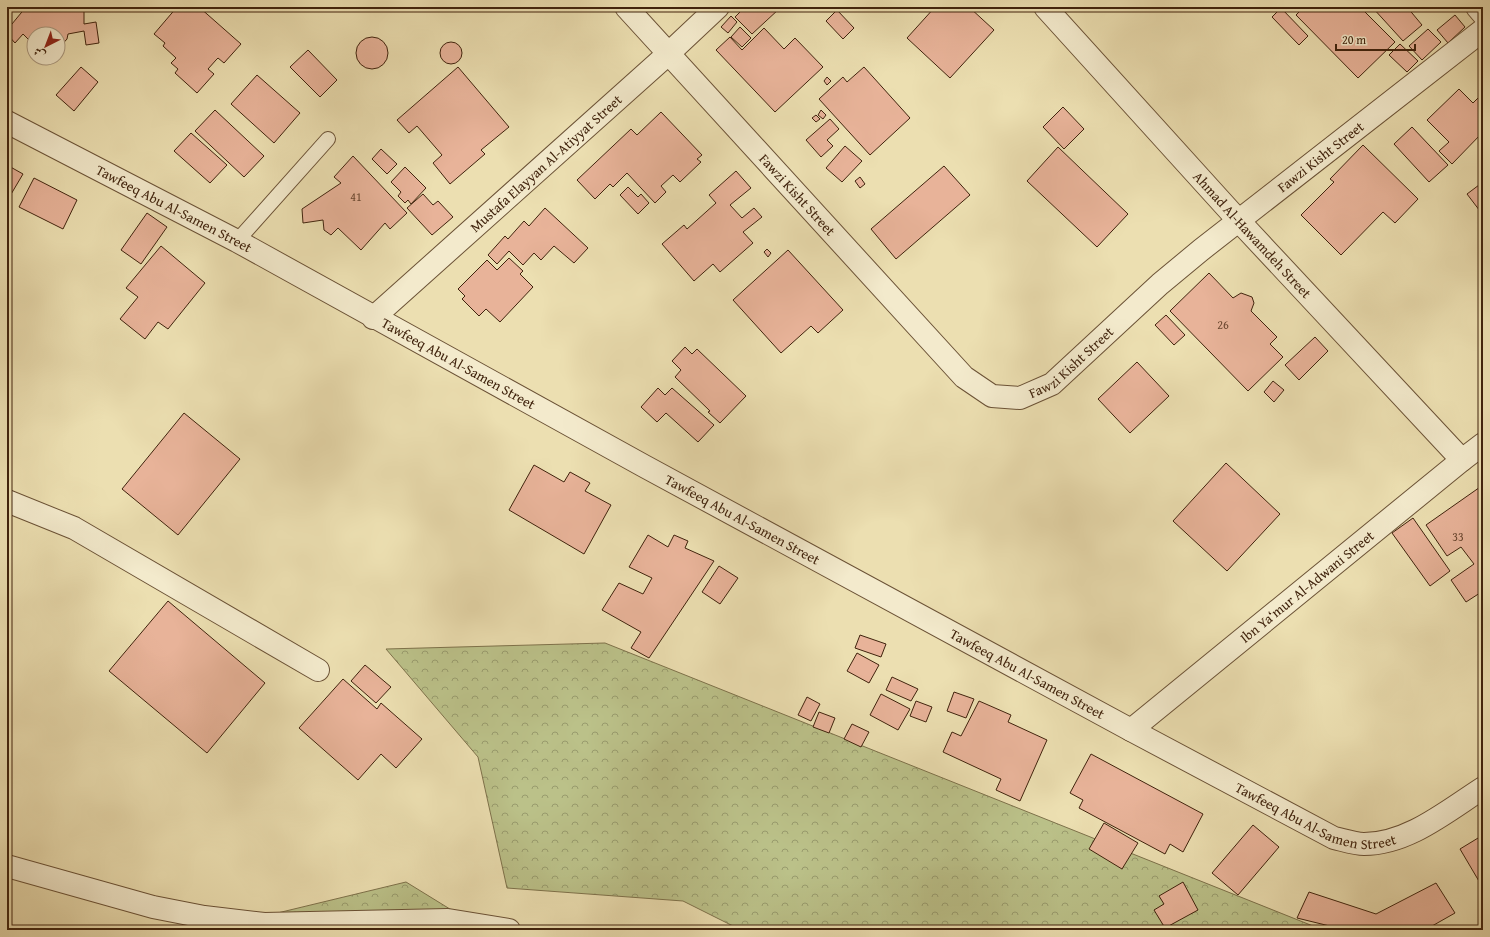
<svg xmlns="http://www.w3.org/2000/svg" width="1490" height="937" font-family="'Gentium Book Plus',Amiri,serif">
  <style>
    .forest { fill: url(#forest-crowns); stroke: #7e724b }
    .building { fill: #e8b399; stroke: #40230d }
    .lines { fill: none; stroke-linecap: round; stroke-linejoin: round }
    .lane-casing { stroke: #6b5236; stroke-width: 16 }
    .street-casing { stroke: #6b5236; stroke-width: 24 }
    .lane { stroke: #f3eacc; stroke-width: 14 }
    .street { stroke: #f3eacc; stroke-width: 22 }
    .labels { text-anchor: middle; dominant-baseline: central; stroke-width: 3.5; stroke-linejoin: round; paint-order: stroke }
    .number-label { font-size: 12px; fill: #6a4730 }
    .street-label { font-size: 14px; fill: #40230d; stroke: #f3eacc }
  </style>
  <defs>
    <pattern id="forest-crowns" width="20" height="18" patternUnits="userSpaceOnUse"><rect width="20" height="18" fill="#bbc189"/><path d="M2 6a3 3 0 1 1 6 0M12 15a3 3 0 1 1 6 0" fill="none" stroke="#999c6e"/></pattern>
  </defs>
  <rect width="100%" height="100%" fill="#ecdfb1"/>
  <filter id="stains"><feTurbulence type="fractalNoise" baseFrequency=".005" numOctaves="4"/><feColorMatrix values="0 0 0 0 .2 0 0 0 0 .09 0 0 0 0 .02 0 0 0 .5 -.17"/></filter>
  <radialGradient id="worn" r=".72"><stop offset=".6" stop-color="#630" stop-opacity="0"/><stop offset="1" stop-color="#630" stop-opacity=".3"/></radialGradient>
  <g class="forest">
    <path d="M605 643 1323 930H741L683 901 507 888 478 757 386 649Z"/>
    <path d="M406 882 484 930H207Z"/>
  </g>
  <g class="building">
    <path d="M26 7H79L84 10V24L96 22 99 43 86 45 84 31 68 34 67 39 58 49V34H34V53L29 48 33 44 23 34 15 43 7 34V30Z"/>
    <path d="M177 7H199L241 44 224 63 218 58 216 60 208 69 214 74 197 93 175 73 178 69 171 63 176 58 163 46 165 43 154 34Z"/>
    <path d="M745 7H777L779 9 752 34 735 17Z"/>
    <path d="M935 7H969L994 30 950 78 907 38Z"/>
    <path d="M1304 7H1360L1395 42 1358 78 1296 15Z"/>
    <path d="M1372 7H1407L1422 25 1403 41Z"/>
    <path d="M1281 8 1308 36 1299 45 1272 17Z"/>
    <path d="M837 10 854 28 843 39 826 21Z"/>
    <path d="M1455 15 1465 27 1448 43 1437 30Z"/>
    <path d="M731 16 737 22 728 33 721 27Z"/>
    <path d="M740 27 751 38 742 47 731 37Z"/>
    <path d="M764 28 784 49 795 38 823 67 775 112 716 50 730 37 742 50Z"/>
    <path d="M1428 29 1441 42 1422 60 1409 46Z"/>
    <circle cx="372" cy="53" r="16"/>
    <circle cx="451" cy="53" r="11"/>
    <path d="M1400 44 1418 61 1407 72 1389 55Z"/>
    <path d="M308 50 337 80 320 97 290 67Z"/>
    <path d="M39 58H50L45 63Z"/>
    <path d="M81 67 98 82 74 111 56 95Z"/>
    <path d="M458 67 509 127 481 150 485 154 450 184 433 163 442 155 417 126 409 133 397 120Z"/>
    <path d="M864 67 910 118 870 155 819 99 843 77 847 82Z"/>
    <path d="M257 75 300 113 274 143 231 104Z"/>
    <path d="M827 77 831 81 827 85 824 81Z"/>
    <path d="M1459 89 1473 103 1479 97 1483 101V132L1452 164 1439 151 1449 142 1427 120Z"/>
    <path d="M1063 107 1084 129 1064 149 1043 127Z"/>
    <path d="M215 110 264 156 244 177 195 131Z"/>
    <path d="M821 110 826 115 823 119 818 115Z"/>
    <path d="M661 112 702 155 697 159 701 162 680 182 673 175 661 186 666 192 655 203 627 173 613 187 610 184 595 199 577 180 631 129 637 135Z"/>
    <path d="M816 115 820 119 816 122 812 118Z"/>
    <path d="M830 119 839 129 827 140 833 146 821 157 806 140Z"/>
    <path d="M1412 127 1448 165 1429 182 1394 144Z"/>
    <path d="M191 133 227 165 210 183 174 151Z"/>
    <path d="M1363 145 1418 199 1395 223 1383 212 1341 255 1301 215 1334 182 1330 179Z"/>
    <path d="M845 146 862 161 842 182 826 168Z"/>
    <path d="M1058 147 1128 214 1097 247 1027 181Z"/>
    <path d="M381 149 397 164 387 174 372 159Z"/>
    <path d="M353 156 407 213 390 229 385 223 361 250 338 228 331 235 324 230 323 220 303 223 302 209 341 183 334 177Z"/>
    <path d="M7 165 23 174 7 201Z"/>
    <path d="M944 166 970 195 896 259 871 229Z"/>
    <path d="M405 167 426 188 411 204 408 200 405 203 398 196 401 192 391 182Z"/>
    <path d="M736 171 751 188 730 205 742 218 754 208 762 217 743 232 753 243 720 272 713 264 694 281 662 244 684 225 687 229 716 203 709 195Z"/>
    <path d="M860 177 865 184 860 188 855 181Z"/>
    <path d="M34 178 77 200 63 229 19 207Z"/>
    <path d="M1483 182V215L1467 194Z"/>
    <path d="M628 187 638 197 641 194 649 203 638 214 620 195Z"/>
    <path d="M423 194 433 205 438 201 453 217 432 235 407 208Z"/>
    <path d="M545 208 588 248 574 263 554 246 541 260 534 253 523 265 509 251 497 264 488 255 505 236 508 239 524 221 529 226Z"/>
    <path d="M147 213 167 227 141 264 121 250Z"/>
    <path d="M161 246 205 283 168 329 158 322 145 339 120 319 138 297 126 288Z"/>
    <path d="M767 249 771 253 768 257 764 252Z"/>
    <path d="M788 250 843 310 818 333 811 326 781 353 733 300Z"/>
    <path d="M509 258 523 271 520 274 533 287 500 322 486 309 479 316 462 299 465 296 458 289 487 260 497 270Z"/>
    <path d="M1209 273 1233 298 1241 293 1252 297 1254 303 1251 311 1277 337 1270 344 1283 357 1248 391 1170 311Z"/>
    <path d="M1166 315 1185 335 1174 345 1155 325Z"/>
    <path d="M1315 337 1328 351 1299 380 1285 365Z"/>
    <path d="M685 347 692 354 697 349 746 396 720 423 708 412 710 411 675 377 681 370 672 361Z"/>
    <path d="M1137 362 1169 396 1130 433 1098 399Z"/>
    <path d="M1273 381 1284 390 1274 402 1264 392Z"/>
    <path d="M658 388 665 395 672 388 714 425 698 442 666 413 657 422 641 407Z"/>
    <path d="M184 413 240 459 178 535 122 489Z"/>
    <path d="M1226 463 1280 514 1227 571 1173 521Z"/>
    <path d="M534 465 564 482 570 472 590 483 585 491 611 505 584 554 509 510Z"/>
    <path d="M1483 485V591L1466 602 1451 580 1474 564 1461 547 1447 556 1426 525Z"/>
    <path d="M1413 518 1450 571 1430 586 1392 533Z"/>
    <path d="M648 535 668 547 674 535 688 541 685 548 714 561 649 658 631 648 641 632 602 610 619 583 643 594 652 578 629 567Z"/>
    <path d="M719 566 738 578 720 604 702 592Z"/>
    <path d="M168 601 265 683 207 753 109 671Z"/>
    <path d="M860 635 886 644 881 657 855 648Z"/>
    <path d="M857 653 879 665 869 683 847 671Z"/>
    <path d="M365 665 391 687 376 703 351 681Z"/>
    <path d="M892 677 918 689 911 701 886 690Z"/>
    <path d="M343 679 377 709 381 703 422 739 396 768 381 754 358 780 299 728Z"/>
    <path d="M954 692 974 699 966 718 947 711Z"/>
    <path d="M881 694 910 709 898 730 870 715Z"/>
    <path d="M807 697 820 704 811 721 798 715Z"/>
    <path d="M916 701 932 707 926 722 910 716Z"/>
    <path d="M979 701 1011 715 1008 722 1047 740 1020 801 996 790 1001 779 943 752 952 732 961 736Z"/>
    <path d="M819 712 835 718 829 733 813 727Z"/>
    <path d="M852 724 869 732 861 747 844 739Z"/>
    <path d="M1091 754 1203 814 1183 852 1170 844 1165 854 1079 808 1083 800 1070 793Z"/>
    <path d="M1104 823 1138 843 1122 869 1089 849Z"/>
    <path d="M1253 825 1279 847 1238 895 1212 873Z"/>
    <path d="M1483 835V888L1460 849Z"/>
    <path d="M1183 882 1198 910 1165 928 1154 910 1164 904 1159 896Z"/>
    <path d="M1436 883 1455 913 1425 930H1346L1297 918 1309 892 1376 914Z"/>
  </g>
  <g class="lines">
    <defs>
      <path id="lane" d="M237 241 328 139"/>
      <g id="street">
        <path id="s1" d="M626 7 964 377 992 396 1020 398 1052 384 1160 284 1201 250 1483 30"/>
        <path id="s2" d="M1045 7 1238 220 1462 460"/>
        <path d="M1477 7 1483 14"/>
        <path id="s3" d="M7 122 237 241 644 466 1131 730 1334 838C1343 840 1355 844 1364 844 1408 844 1447 811 1483 788"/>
        <path id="s4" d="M373 318 668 54 718 7"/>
        <path d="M7 501 74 528 318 670"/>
        <path id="s5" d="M1131 730 1462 460 1483 444"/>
        <path d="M7 866 153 907 204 917 264 924 448 920 509 930"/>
      </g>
    </defs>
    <use href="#lane" class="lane-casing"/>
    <use href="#street" class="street-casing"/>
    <use href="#lane" class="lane"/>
    <use href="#street" class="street"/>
  </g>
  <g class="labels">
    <g class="number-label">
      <text x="356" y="196">41</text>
      <text x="1223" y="324">26</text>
      <text x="1458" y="536">33</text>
    </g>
    <g class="street-label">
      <text stroke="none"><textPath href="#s1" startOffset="950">Fawzi Kisht Street</textPath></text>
      <text stroke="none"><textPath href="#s4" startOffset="232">Mustafa Elayyan Al-Atiyyat Street</textPath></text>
      <text stroke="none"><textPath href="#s1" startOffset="254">Fawzi Kisht Street</textPath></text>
      <text stroke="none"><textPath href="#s3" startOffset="188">Tawfeeq Abu Al-Samen Street</textPath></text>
      <text stroke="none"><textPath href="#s2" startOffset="308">Ahmad Al-Hawamdeh Street</textPath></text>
      <text stroke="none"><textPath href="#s1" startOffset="626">Fawzi Kisht Street</textPath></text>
      <text stroke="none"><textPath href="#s3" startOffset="512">Tawfeeq Abu Al-Samen Street</textPath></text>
      <text stroke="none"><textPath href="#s3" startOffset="836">Tawfeeq Abu Al-Samen Street</textPath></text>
      <text stroke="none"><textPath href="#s5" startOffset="227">Ibn Ya‘mur Al-Adwani Street</textPath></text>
      <text stroke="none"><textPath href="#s3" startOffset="1160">Tawfeeq Abu Al-Samen Street</textPath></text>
      <text stroke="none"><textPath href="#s3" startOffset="1484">Tawfeeq Abu Al-Samen Street</textPath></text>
    </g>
  </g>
  <rect width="1490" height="937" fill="none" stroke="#ecdfb1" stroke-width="24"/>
  <rect x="8" y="8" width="1474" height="921" fill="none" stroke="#40230d" stroke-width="2"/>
  <rect x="12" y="12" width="1466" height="913" fill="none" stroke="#40230d"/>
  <g transform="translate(46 46) rotate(222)"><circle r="19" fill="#f3eacc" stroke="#ab9a80"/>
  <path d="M0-3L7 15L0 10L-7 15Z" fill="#8f2418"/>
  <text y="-6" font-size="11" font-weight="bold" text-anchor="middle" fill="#40230d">ش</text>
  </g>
  <path d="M1336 44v6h79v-6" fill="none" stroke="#40230d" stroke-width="2"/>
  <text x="1342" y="44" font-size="12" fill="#40230d" stroke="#f3eacc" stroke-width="3" paint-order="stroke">20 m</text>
  <rect width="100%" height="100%" filter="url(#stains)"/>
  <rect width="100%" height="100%" fill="url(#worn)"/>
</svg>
